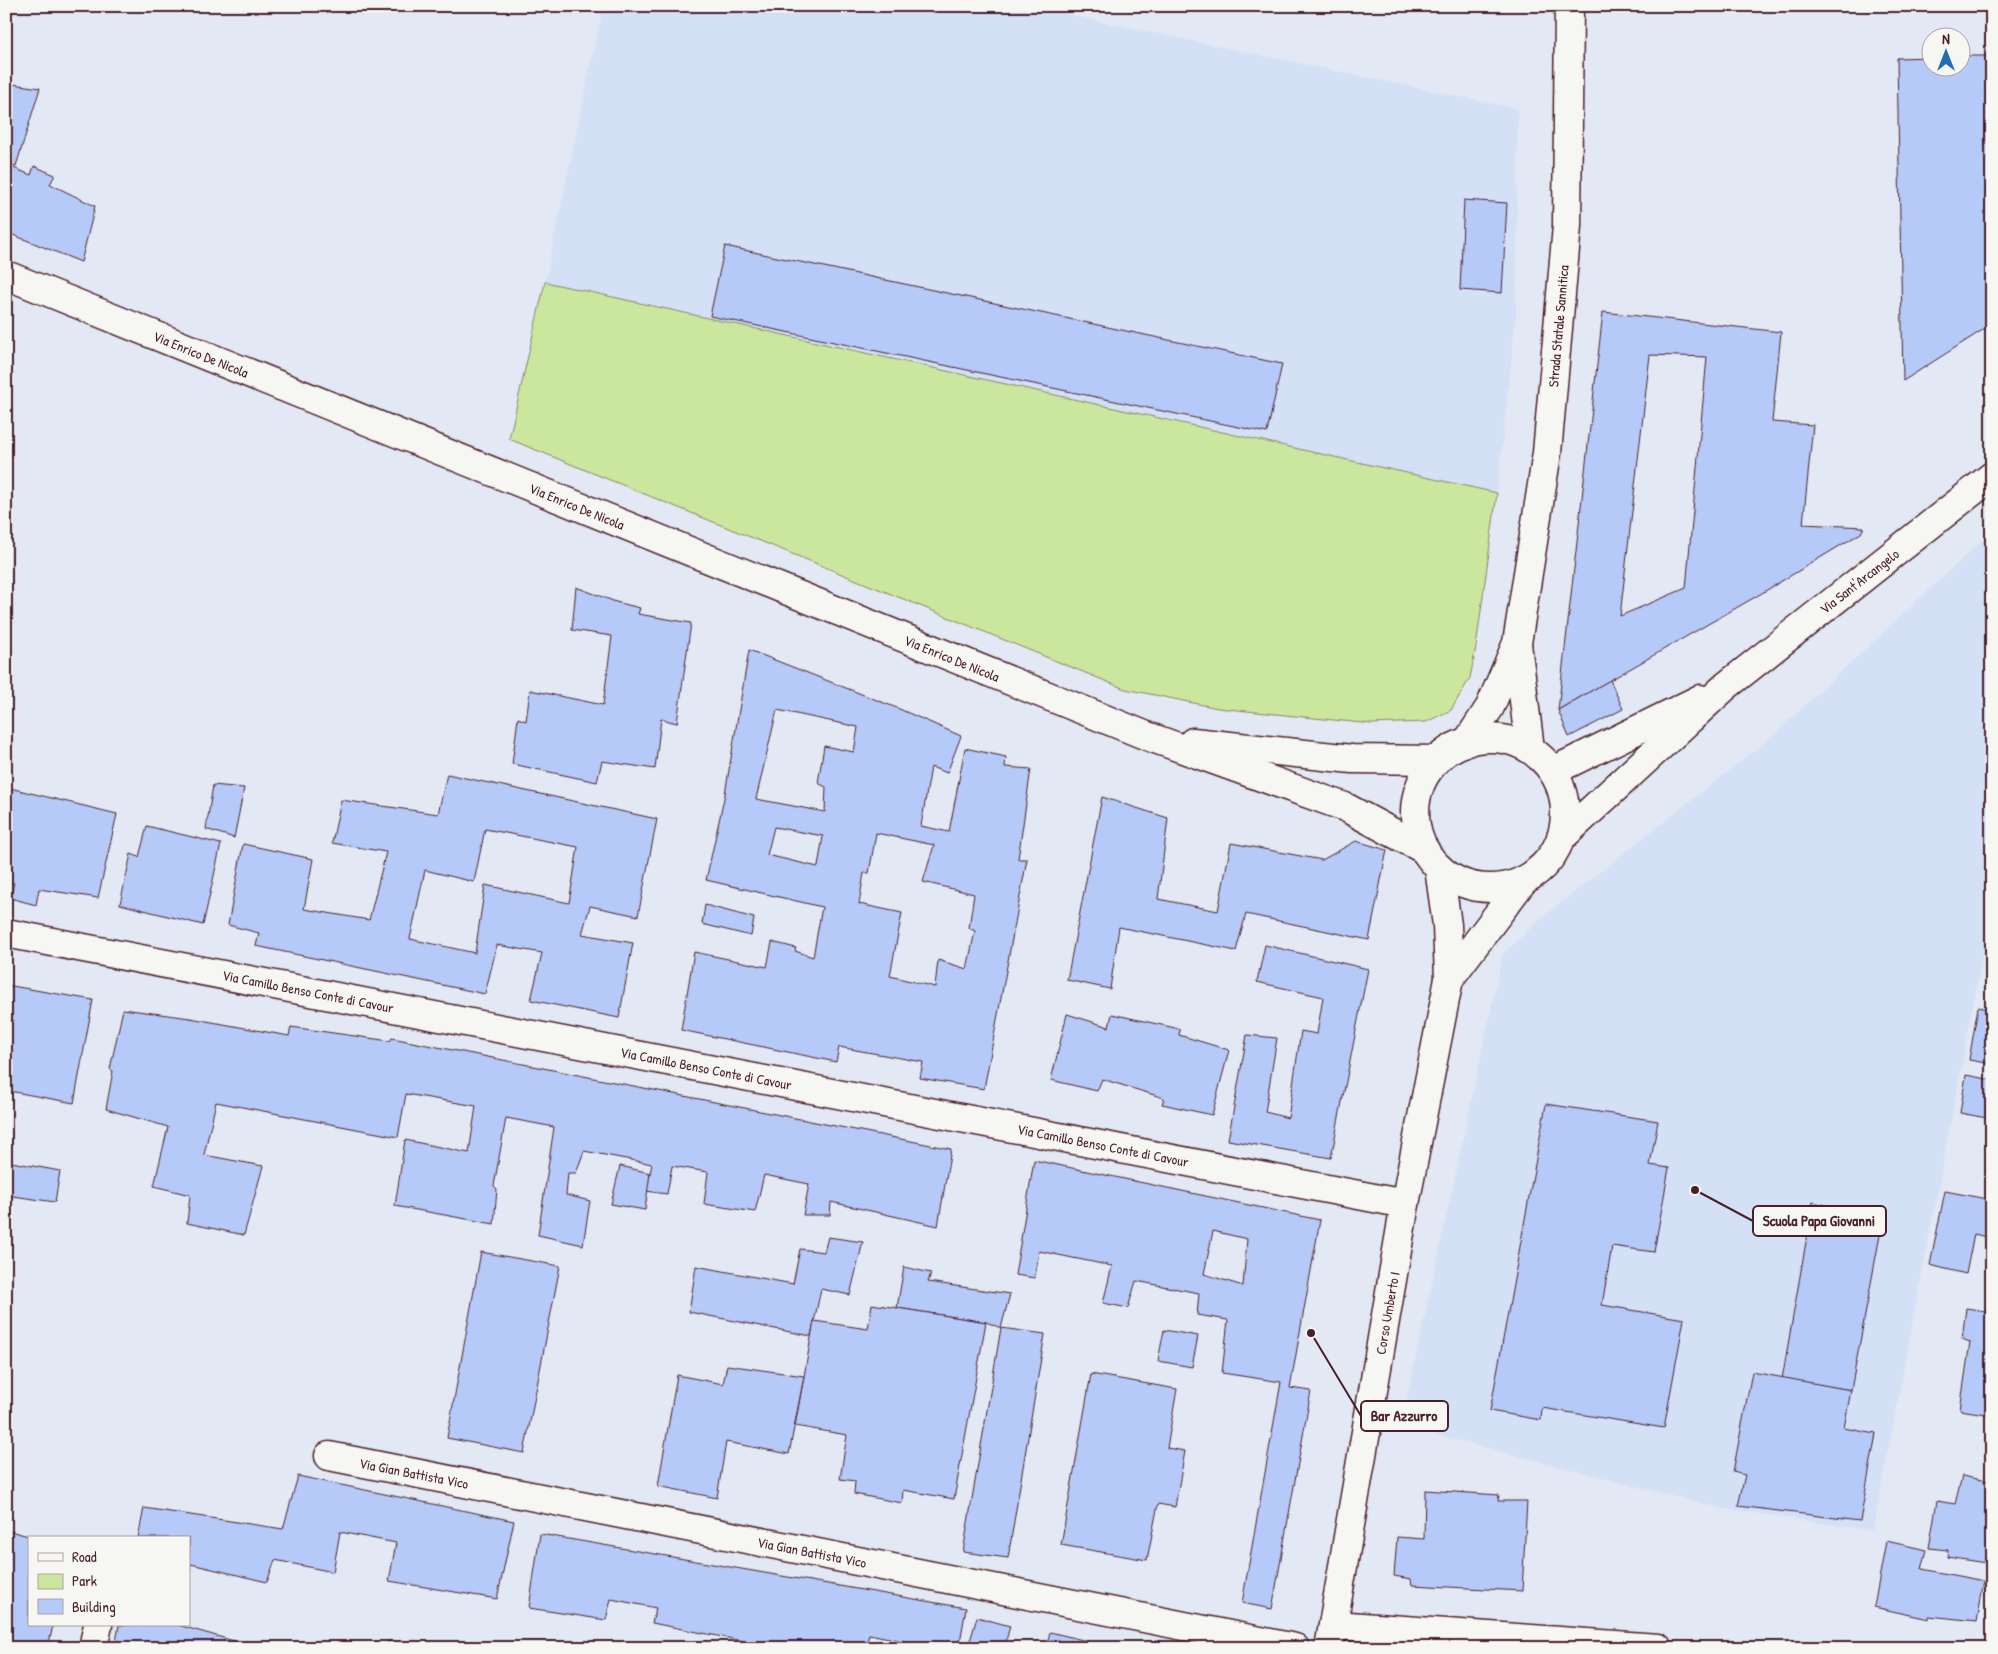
<svg xmlns="http://www.w3.org/2000/svg" width="1998" height="1654" font-family="'Patrick Hand',sans-serif">
  <style>
    .built { fill: #d4e0f6 }
    .green { fill: #cbe79e; stroke: #8a8364 }
    .building { fill: #b5caf9; stroke: #4a1f2b; fill-rule: evenodd }
    .lines { fill: none; stroke-linecap: round; stroke-linejoin: round }
    .street-casing { stroke: #4a1f2b; stroke-width: 31 }
    .secondary-casing { stroke: #4a1f2b; stroke-width: 31 }
    .street { stroke: #f6f6f2; stroke-width: 28 }
    .secondary { stroke: #f6f6f2; stroke-width: 28 }
    .labels { text-anchor: middle; dominant-baseline: central; stroke-width: 5; stroke-linejoin: round; paint-order: stroke }
    .street-label { font-size: 14px; fill: #4a1f2b; stroke: #f6f6f2 }
    .leader { fill: none; stroke: #4a1f2b; stroke-width: 2 }
    .callout-dot { fill: #4a1f2b; stroke: #f6f6f2; stroke-width: 2 }
    .callout { fill: #f6f6f2; stroke: #4a1f2b; stroke-width: 2 }
    .callout-label { font-size: 15px; text-anchor: middle; font-weight: bold; fill: #4a1f2b }
  </style>
  <rect width="100%" height="100%" fill="#e2e9f4"/>
  <filter id="ink" filterUnits="userSpaceOnUse"><feTurbulence type="fractalNoise" baseFrequency=".02" numOctaves="2"/><feDisplacementMap in="SourceGraphic" scale="10" xChannelSelector="R" yChannelSelector="G"/><feConvolveMatrix kernelMatrix="1 2 1 2 8 2 1 2 1" color-interpolation-filters="sRGB"/></filter>
  <g filter="url(#ink)">
    <g class="built">
      <path d="M603 6H1027L1518 109 1516 316 1497 493 545 282Z"/>
      <path d="M1992 531V906L1873 1531 1721 1508 1401 1426 1503 954 1539 920 1769 739Z"/>
    </g>
    <path class="green" d="M545 282 1497 493 1476 647 1470 678 1451 710 1426 722 1372 724 1218 708 1125 689 509 439Z"/>
    <g class="building">
      <path d="M1960 56H1992V324L1903 381 1897 58 1930 57V68H1960Z"/>
      <path d="M6 83 40 88 16 166 6 163Z"/>
      <path d="M6 165 31 175 34 166 55 175 50 184 95 206 81 262 6 232Z"/>
      <path d="M1464 200 1507 203 1502 293 1460 290Z"/>
      <path d="M725 246 1282 364 1267 433 710 316Z"/>
      <path d="M1603 312 1781 332 1772 422 1813 425 1803 524 1864 527 1861 533 1757 596 1558 710ZM1650 355 1707 357 1686 588 1620 616Z"/>
      <path d="M576 587 616 602 640 608 638 614 691 623 677 723 661 719 655 769 602 761 597 782 512 764 518 718 526 721 530 690 603 705 612 636 572 630Z"/>
      <path d="M749 650 897 708 961 736 947 773 931 767 921 826 949 832 965 748 1006 757 1005 767 1031 769 1018 859H1027L984 1089 920 1078 923 1062 839 1047 836 1062 681 1030 694 952 767 967 772 942 796 948 795 951 813 957 822 907 706 880 725 794ZM777 710 858 727 854 752 824 746 818 783 826 787 825 812 756 799ZM774 827 823 836 818 867 767 855ZM876 833 934 845 923 882 974 894 969 928 975 931 967 969 938 960 935 987 890 976 902 913 859 904 864 873H869Z"/>
      <path d="M1610 680 1623 709 1569 737 1558 710Z"/>
      <path d="M447 774 657 819 638 916 590 906 582 934 633 943 619 1018 531 1000 542 953 497 945 485 994 256 946 259 933 228 925 243 844 313 859 304 909 369 920 386 852 332 843 341 800 438 814ZM485 829 578 847 569 903 485 885 475 953 410 939 425 870 474 882Z"/>
      <path d="M213 785 244 788 234 838 206 829Z"/>
      <path d="M6 787 117 814 98 898 39 889 36 905 10 898 14 883 6 882Z"/>
      <path d="M1102 797 1168 818 1158 899 1218 911 1231 843 1322 860 1356 841 1387 850 1369 940 1246 914 1236 951 1119 927 1110 989 1067 980Z"/>
      <path d="M147 826 221 844 203 925 120 904 131 854 139 857Z"/>
      <path d="M705 905 754 918 751 936 702 924Z"/>
      <path d="M1265 945 1368 969 1331 1158 1228 1140 1247 1035 1277 1038 1265 1112 1288 1118 1301 1031 1317 1034 1323 997 1257 982Z"/>
      <path d="M6 985 93 1000 74 1103 9 1091 6 1109Z"/>
      <path d="M1978 1007 1992 1010V1064L1969 1060Z"/>
      <path d="M123 1009 190 1018 289 1036 291 1027 390 1041 392 1038 951 1149 938 1226 831 1202 830 1215H803L809 1184 764 1175 755 1212 704 1204 708 1172 672 1166 667 1194 646 1191 652 1164 584 1151 576 1173H568L566 1195 590 1201 583 1245 538 1235 554 1127 506 1118 494 1186 497 1189 494 1224 395 1206 405 1140 469 1153 476 1106 406 1094 398 1137 216 1102 204 1155 263 1166 244 1235 187 1223 190 1195 154 1186 168 1127 106 1109 113 1071 110 1069Z"/>
      <path d="M1067 1014 1109 1027 1112 1014 1180 1029 1179 1035 1229 1050 1212 1115 1162 1104 1164 1098 1102 1079 1097 1091 1051 1080Z"/>
      <path d="M1966 1075 1992 1080V1119L1960 1113Z"/>
      <path d="M1546 1104 1658 1121 1650 1165 1669 1168 1654 1252 1612 1246 1602 1305 1684 1319 1664 1428 1542 1408 1541 1420 1490 1411Z"/>
      <path d="M1034 1160 1320 1220 1290 1388 1311 1391 1272 1609 1242 1603 1281 1382 1222 1373 1228 1320 1197 1315 1199 1293 1136 1281 1128 1308 1103 1303 1112 1266 1039 1251 1035 1278 1015 1275ZM1213 1231 1247 1239 1243 1286 1204 1274Z"/>
      <path d="M6 1161 60 1171 55 1202 6 1195Z"/>
      <path d="M620 1166 650 1173 645 1210 611 1204Z"/>
      <path d="M1945 1191 1992 1200V1238L1974 1234 1966 1274 1930 1265Z"/>
      <path d="M1813 1202 1883 1219 1851 1390 1782 1379Z"/>
      <path d="M828 1237 863 1242 850 1295 821 1289 811 1336 689 1312 696 1266 793 1284 800 1249 824 1252Z"/>
      <path d="M481 1252 560 1266 524 1453 447 1438Z"/>
      <path d="M904 1267 931 1273 928 1282 1010 1294 1001 1328 986 1322 897 1308Z"/>
      <path d="M872 1304 986 1322 954 1499 903 1490 902 1503 854 1494 855 1481 840 1479 847 1435 795 1426 814 1321 868 1329Z"/>
      <path d="M1966 1308 1992 1312V1415L1960 1410 1970 1342 1962 1339Z"/>
      <path d="M1001 1328 1045 1334 1008 1558 963 1552Z"/>
      <path d="M1164 1330 1198 1336 1192 1367 1158 1361Z"/>
      <path d="M727 1365 804 1376 789 1454 726 1442 717 1498 658 1486 677 1375 723 1384Z"/>
      <path d="M1752 1372 1851 1390 1844 1428 1876 1434 1860 1521 1738 1506 1745 1475 1733 1472Z"/>
      <path d="M1091 1374 1177 1389 1167 1448 1185 1451 1175 1507 1158 1504 1147 1560 1061 1545Z"/>
      <path d="M298 1476 514 1521 497 1599 389 1581 396 1543 340 1532 333 1572 275 1560 267 1582 191 1564 189 1576V1538H138L144 1508 283 1529Z"/>
      <path d="M1962 1476 1992 1482V1531L1987 1563 1947 1557 1948 1550 1929 1548 1937 1501 1955 1504Z"/>
      <path d="M1425 1490 1499 1495 1498 1501H1527L1522 1591 1412 1585 1411 1579 1394 1576 1397 1537 1424 1539Z"/>
      <path d="M6 1530 36 1538H29V1625H53L48 1648H6Z"/>
      <path d="M540 1534 966 1608 959 1648H913L914 1643 869 1634 866 1648H747L741 1647 743 1641 652 1623 656 1608 611 1599 606 1620 529 1608Z"/>
      <path d="M1886 1541 1927 1550 1922 1569 1984 1581 1977 1621 1929 1616V1619L1874 1607Z"/>
      <path d="M977 1617 1010 1626 1004 1648H968Z"/>
      <path d="M119 1625H178L255 1647 115 1648Z"/>
      <path d="M1050 1632 1087 1641 1086 1648H1046Z"/>
      <path d="M388 1641 423 1648H386Z"/>
    </g>
    <g class="lines">
      <defs>
        <g id="street">
          <path d="M6 933 1405 1204"/>
          <path d="M329 1456 1295 1648"/>
          <path d="M1334 1625 1658 1648"/>
          <path d="M93 1648 98 1625"/>
        </g>
        <g id="secondary">
          <path d="M6 275 1147 736 1345 807 1425 850"/>
          <path d="M1517 644 1530 749"/>
          <circle cx="1490" cy="813" r="75"/>
          <path d="M1193 742 1352 759 1437 760"/>
          <path d="M1467 742 1490 707 1517 643 1547 453 1567 226 1569 6"/>
          <path d="M1553 771 1700 699"/>
          <path d="M1561 838 1726 686 1992 476"/>
          <path d="M1449 979 1523 881"/>
          <path d="M1329 1648 1405 1204 1449 979 1447 925 1439 868"/>
        </g>
      </defs>
      <use href="#street" class="street-casing"/>
      <use href="#secondary" class="secondary-casing"/>
      <use href="#street" class="street"/>
      <use href="#secondary" class="secondary"/>
    </g>
  </g>
  <g class="labels">
    <g class="street-label">
      <text transform="translate(1558 326) rotate(-85)">Strada Statale Sannitica</text>
      <text transform="translate(201 354) rotate(22)">Via Enrico De Nicola</text>
      <text transform="translate(577 506) rotate(22)">Via Enrico De Nicola</text>
      <text transform="translate(1859 581) rotate(-38)">Via Sant'Arcangelo</text>
      <text transform="translate(952 658) rotate(22)">Via Enrico De Nicola</text>
      <text transform="translate(308 991) rotate(11)">Via Camillo Benso Conte di Cavour</text>
      <text transform="translate(706 1068) rotate(11)">Via Camillo Benso Conte di Cavour</text>
      <text transform="translate(1103 1145) rotate(11)">Via Camillo Benso Conte di Cavour</text>
      <text transform="translate(1387 1313) rotate(-80)">Corso Umberto I</text>
      <text transform="translate(414 1473) rotate(11)">Via Gian Battista Vico</text>
      <text transform="translate(812 1552) rotate(11)">Via Gian Battista Vico</text>
    </g>
  </g>
  <path class="leader" d="M1695 1190L1753 1221M1311 1333L1361 1416"/>
  <g class="callout-dot">
    <circle cx="1695" cy="1190" r="5"/>
    <circle cx="1311" cy="1333" r="5"/>
  </g>
  <g class="callout">
    <rect x="1753" y="1206" width="133" height="30" rx="5"/>
    <rect x="1361" y="1401" width="87" height="30" rx="5"/>
  </g>
  <g class="callout-label">
    <text x="1819" y="1226">Scuola Papa Giovanni</text>
    <text x="1404" y="1421">Bar Azzurro</text>
  </g>
  <rect width="1998" height="1654" fill="none" stroke="#f6f6f2" stroke-width="25"/>
  <rect x="12" y="12" width="1973" height="1629" fill="none" stroke="#4a1f2b" stroke-width="2" filter="url(#ink)"/>
  <rect x="28" y="1536" width="162" height="90" fill="#f6f6f2" stroke="#b1a0a2"/>
  <rect x="38" y="1553" width="25" height="8" fill="#f6f6f2" stroke="#b1a0a2"/>
  <text x="72" y="1562" font-size="15" fill="#4a1f2b">Road</text>
  <rect x="38" y="1574" width="25" height="15" fill="#cbe79e" stroke="#b1a0a2"/>
  <text x="72" y="1586" font-size="15" fill="#4a1f2b">Park</text>
  <rect x="38" y="1599" width="25" height="15" fill="#b5caf9" stroke="#b1a0a2"/>
  <text x="72" y="1612" font-size="15" fill="#4a1f2b">Building</text>
  <g transform="translate(1946 52)"><circle r="24" fill="#f6f6f2" stroke="#b1a0a2"/>
  <path d="M0-4L9 19L0 12L-9 19Z" fill="#1f6fb2"/>
  <text y="-8" font-size="14" font-weight="bold" text-anchor="middle" fill="#4a1f2b">N</text>
  </g>
</svg>
